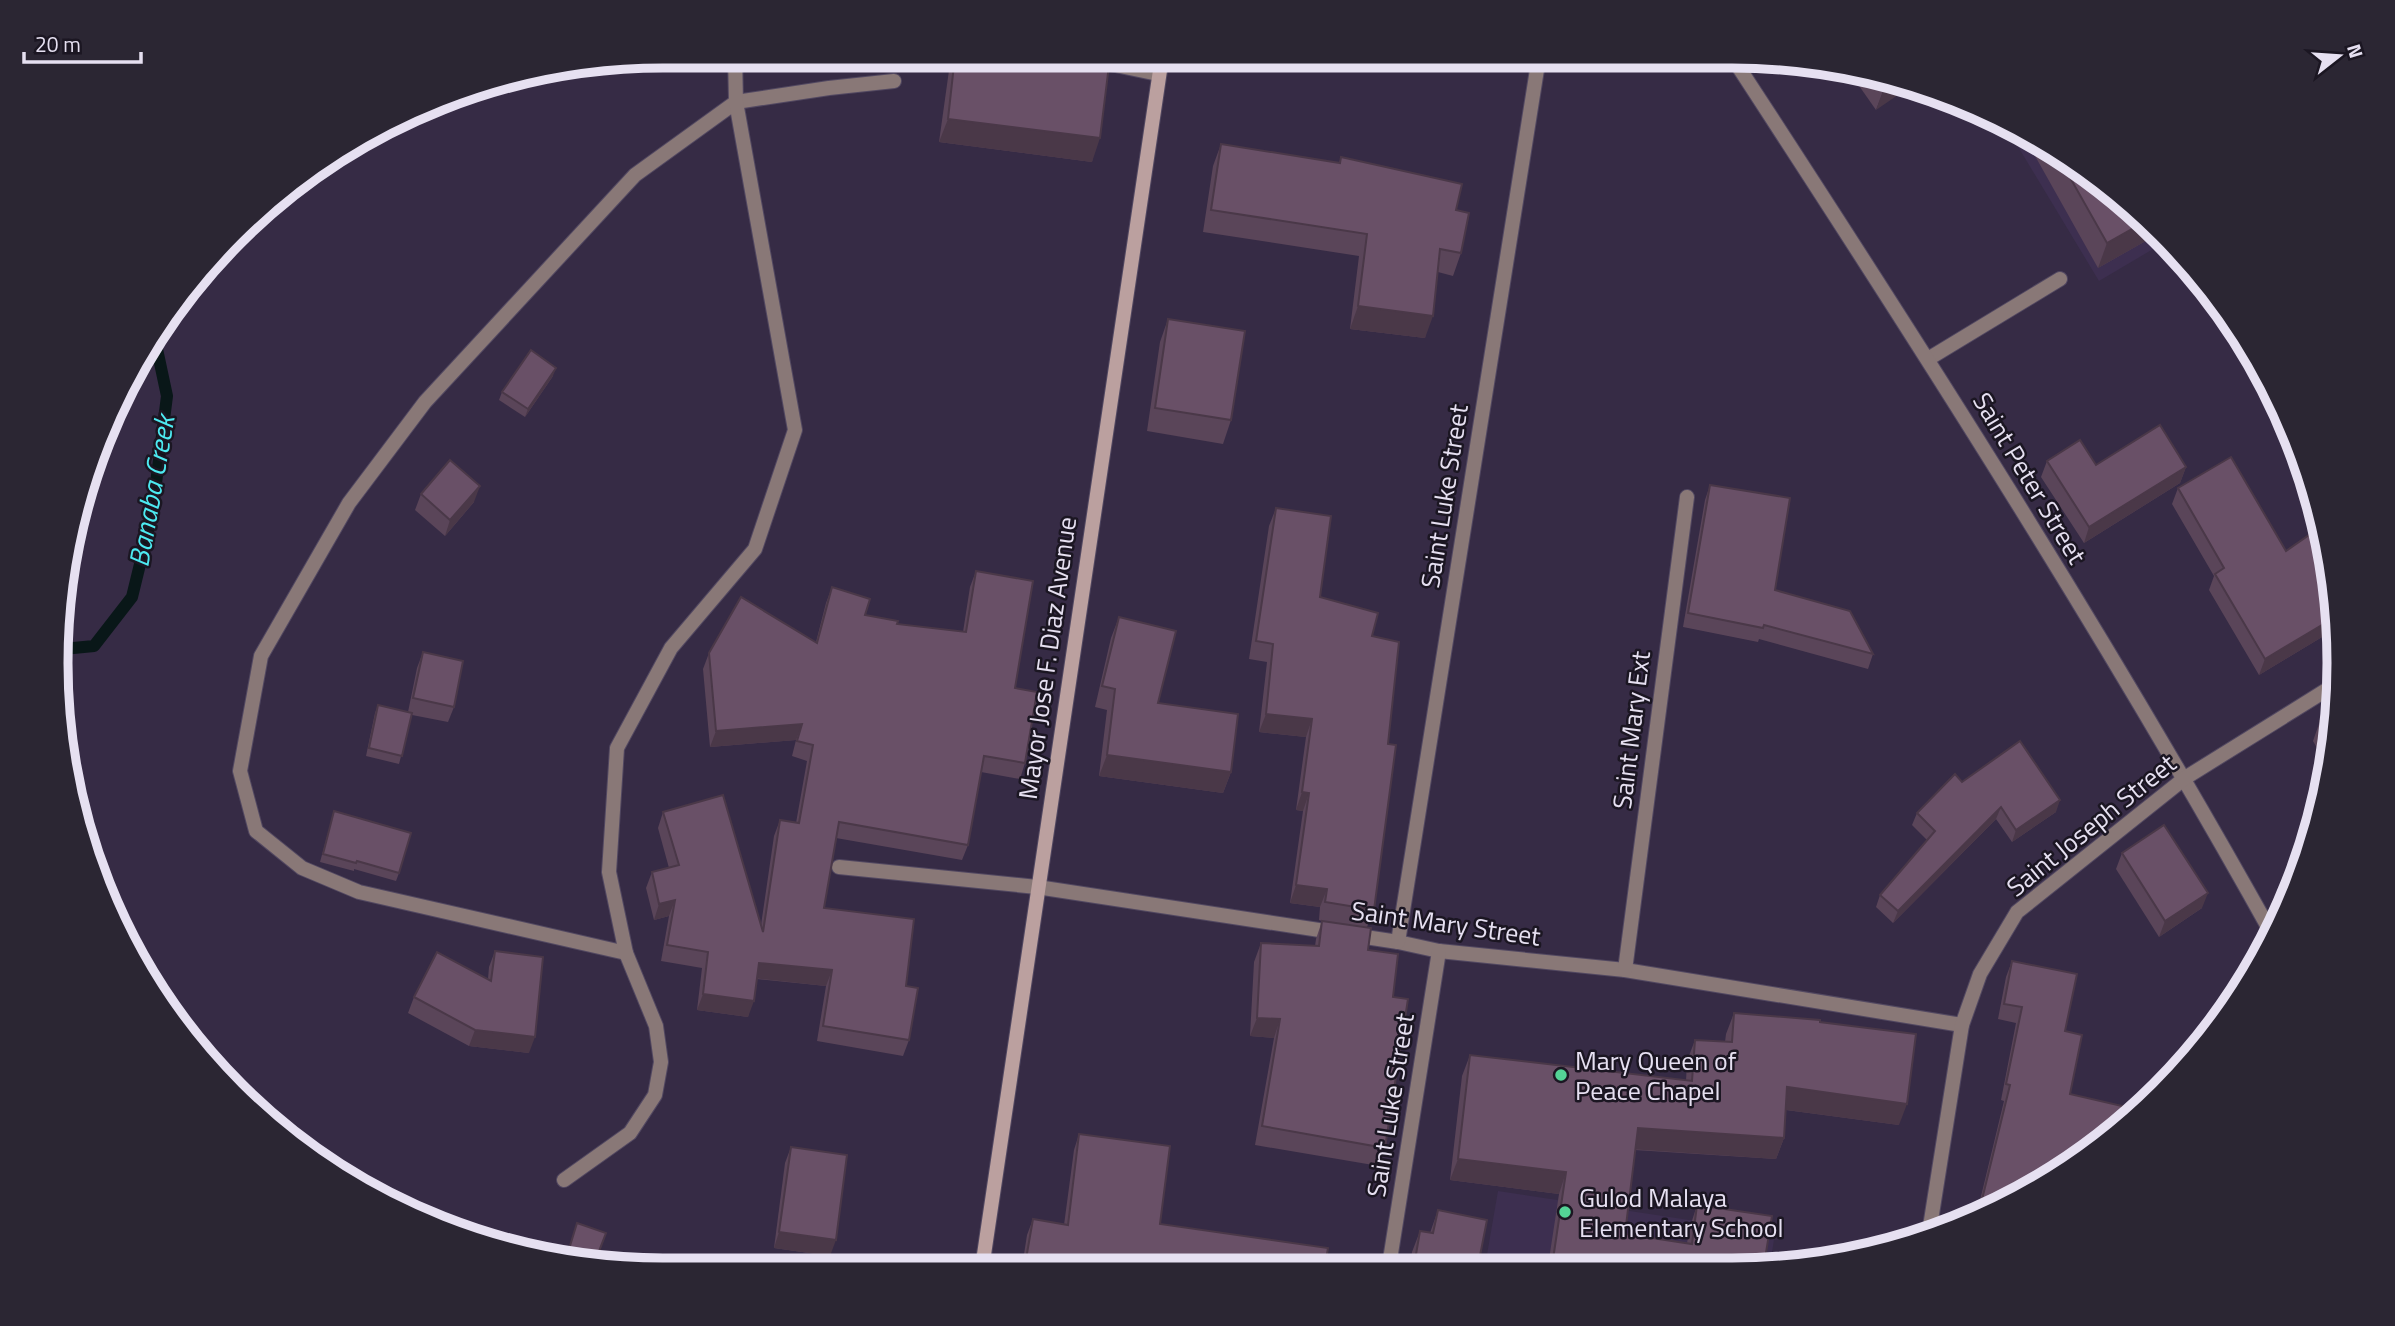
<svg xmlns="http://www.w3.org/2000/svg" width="2395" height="1326" font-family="'Titillium Web',sans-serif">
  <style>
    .built { fill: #3d2f50 }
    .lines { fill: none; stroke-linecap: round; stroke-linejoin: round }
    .stream { stroke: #091718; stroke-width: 12 }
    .service-casing { stroke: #524861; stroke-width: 16 }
    .minor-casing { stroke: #524861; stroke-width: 16 }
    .secondary-casing { stroke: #524861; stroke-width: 16 }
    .service { stroke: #897877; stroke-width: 14 }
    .minor { stroke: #897877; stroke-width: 14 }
    .secondary { stroke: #bba09f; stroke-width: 14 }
    .wall { fill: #5a4559 }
    .shaded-wall { fill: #4a3848 }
    .building { fill: #695067; stroke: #4a3848; stroke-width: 2 }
    .poi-dot { fill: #54d396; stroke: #1b1622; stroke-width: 2.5 }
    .labels { text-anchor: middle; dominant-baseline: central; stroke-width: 5; stroke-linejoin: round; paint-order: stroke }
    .street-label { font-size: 26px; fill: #e6e0f1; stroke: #1b1622 }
    .poi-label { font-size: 26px; fill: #e6e0f1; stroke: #1b1622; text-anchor: start }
    .water-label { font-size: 28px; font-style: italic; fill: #4deaf1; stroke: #1b1622 }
    .rim { fill: none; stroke: #e6e0f1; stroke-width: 9 }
  </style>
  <rect width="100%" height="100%" fill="#362b45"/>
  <g class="built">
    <path d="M2005 125 2035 137 2132 206 2165 242 2099 281Z"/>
    <path d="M1498 1191 1775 1233 1770 1265 1485 1266Z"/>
  </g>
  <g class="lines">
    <path class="stream" d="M63 649 94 646 132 597 152 515 167 396 154 335"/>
    <defs>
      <g id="service">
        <path d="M1091 56 1101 62 1158 74"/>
        <path d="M1928 359 2060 279"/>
        <path d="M626 953 359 892 302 868 256 831 240 771 261 656 349 503 425 402 635 175 736 102 829 88 894 81"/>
      </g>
      <g id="minor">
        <path d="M1732 57C1920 345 2105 634 2272 934"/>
        <path d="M839 867 1037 887 1398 942 1439 951 1625 970 1962 1025"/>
        <path d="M1398 942 1539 57"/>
        <path d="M1625 970 1687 497"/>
        <path d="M564 1180 630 1133 655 1095 661 1062 656 1026 626 953 609 872 617 748 671 648 755 549 795 430 736 102 735 56"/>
        <path d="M1929 1233 1962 1025 1980 974 2017 912 2185 778 2336 684"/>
        <path d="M1389 1266 1439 951"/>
      </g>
      <path id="secondary" d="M982 1268 1162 57"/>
    </defs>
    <use href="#service" class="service-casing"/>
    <use href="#minor" class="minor-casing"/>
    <use href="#secondary" class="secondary-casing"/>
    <use href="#service" class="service"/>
    <use href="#minor" class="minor"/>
    <use href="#secondary" class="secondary"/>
  </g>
  <g class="wall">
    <path d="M885 56H950L944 72Z"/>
    <path d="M951 56 1110 57 1092 162 939 142Z"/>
    <path d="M1473 57H1498L1496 63Z"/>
    <path d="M1848 70 1889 77 1876 110Z"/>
    <path d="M2021 131 2035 137 2132 206 2158 234 2098 268Z"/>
    <path d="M1221 144 1339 163 1341 157 1456 210 1461 253 1453 276 1438 272 1425 338 1350 329 1359 256 1203 232 1213 166Z"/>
    <path d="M2188 267 2205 284 2198 287Z"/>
    <path d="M1168 319 1231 420 1223 444 1147 431 1160 342Z"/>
    <path d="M553 376 525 417 499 400 502 392Z"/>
    <path d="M2047 461 2096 465 2186 467 2180 483 2084 543 2041 477Z"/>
    <path d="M1710 485 1775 590 1873 654 1868 669 1759 639 1758 642 1683 627 1705 500Z"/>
    <path d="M2178 488 2286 551 2322 526 2338 623 2337 638 2332 631 2259 675 2209 590 2214 576 2172 504Z"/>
    <path d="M421 494 474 502 445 536 415 510Z"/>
    <path d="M1276 508 1320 597 1372 636 1388 744 1374 910 1367 927 1368 950 1393 997 1385 1148 1379 1166 1255 1145 1274 1038 1250 1036 1254 962 1261 943 1315 946 1316 939 1322 921 1319 920 1320 907 1290 903 1303 811 1296 810 1306 737 1259 732 1267 662 1249 659 1269 526Z"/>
    <path d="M976 571 1015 688 1025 763 1020 779 981 772 968 845 962 860 836 838 824 908 906 986 909 1040 903 1056 817 1041 826 986 757 979 748 1017 697 1010 702 968 661 961 669 916 654 920 646 888 652 872 669 868 658 828 663 812 761 925 774 836 780 820 796 823 807 761 792 756 796 740 710 747 703 669 709 653 816 642 826 603 832 587 865 615 897 624 963 632 970 587Z"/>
    <path d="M1119 617 1158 703 1231 772 1223 793 1099 776 1107 710 1095 707 1111 638Z"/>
    <path d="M423 652 454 707 448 722 412 715 399 764 366 756 375 713 378 705 408 712 417 668Z"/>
    <path d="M2320 721 2334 742 2328 767 2313 741Z"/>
    <path d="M1962 782 2056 812 2012 842 1996 819 1893 923 1876 907 1880 895 1927 840 1912 825 1917 813Z"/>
    <path d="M334 811 399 873 396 881 354 869V871L320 862Z"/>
    <path d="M2122 853 2202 908 2159 937 2116 869Z"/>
    <path d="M495 951 529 1053 469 1046 408 1013 414 997 488 979 489 967Z"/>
    <path d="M2012 961 2065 1031 2070 1094V1167L1976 1217 2004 1101 2001 1100 2016 1023 1998 1019 2006 977Z"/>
    <path d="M1734 1013 1820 1022 1899 1125 1786 1110 1784 1138 1776 1159 1635 1150 1625 1234 1687 1243 1690 1227 1697 1205 1764 1265 1548 1266 1559 1194 1450 1180 1462 1076 1470 1055 1686 1081 1687 1061 1695 1040 1725 1042 1726 1034Z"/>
    <path d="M1079 1134 1160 1224 1325 1266 1022 1267 1027 1235 1033 1219 1064 1225 1074 1150Z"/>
    <path d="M791 1147 830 1256 774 1248 785 1163Z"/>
    <path d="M1438 1210 1478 1266H1410L1412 1252 1420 1231 1430 1233Z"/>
  </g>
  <g class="shaded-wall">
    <path d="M1894 79 1911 86 1876 110 1885 85Z"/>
    <path d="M948 119 1100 138 1092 162 939 142Z"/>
    <path d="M2146 221 2158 234 2098 268 2107 243Z"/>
    <path d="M2201 280 2205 284 2198 287Z"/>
    <path d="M1358 306 1433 316 1425 338 1350 329Z"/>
    <path d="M556 368 553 376 525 417 528 409Z"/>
    <path d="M2186 467 2180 483 2084 543 2089 527Z"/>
    <path d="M480 486 474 502 445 536 450 520Z"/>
    <path d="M2337 616V618L2332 631 2259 675 2265 659Z"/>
    <path d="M1266 714 1312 719 1306 737 1259 732Z"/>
    <path d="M802 724 796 740 710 747 716 731Z"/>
    <path d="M1107 755 1231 772 1223 793 1099 776Z"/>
    <path d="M1302 792 1309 793 1303 811 1296 810Z"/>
    <path d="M2060 800 2056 812 2012 842 2016 830Z"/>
    <path d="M2001 807 1996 819 1893 923 1898 911Z"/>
    <path d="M1296 885 1327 889 1320 907 1290 903Z"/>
    <path d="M2208 893 2202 908 2159 937 2165 921Z"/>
    <path d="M675 900 669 916 654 920 659 904Z"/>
    <path d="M759 963 832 970 826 986 753 978Z"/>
    <path d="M703 994 754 1001 748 1017 697 1010Z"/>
    <path d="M1257 1018 1280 1019 1274 1038 1250 1036Z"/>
    <path d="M475 1030 535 1037 529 1053 469 1046Z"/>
    <path d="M1787 1087 1907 1104 1899 1125 1779 1109Z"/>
    <path d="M1638 1128 1784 1138 1776 1159 1630 1149Z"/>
    <path d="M1458 1159 1566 1172 1559 1194 1450 1180Z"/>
    <path d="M779 1232 836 1240 830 1256 774 1248Z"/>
  </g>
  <g class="building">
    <path d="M955 56 1110 57 1100 138 948 119Z"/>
    <path d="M1878 75 1889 77 1894 79 1885 85Z"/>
    <path d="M1221 144 1340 163 1341 157 1462 184 1456 210 1469 213 1461 253 1440 249 1433 316 1358 306 1367 234 1211 210Z"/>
    <path d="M2055 151 2132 206 2146 221 2107 243Z"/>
    <path d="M1168 319 1245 331 1231 420 1155 408Z"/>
    <path d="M531 350 556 368 528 409 502 392Z"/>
    <path d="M2160 425 2186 467 2089 527 2047 461 2080 440 2096 465Z"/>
    <path d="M2231 457 2286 551 2322 526 2337 616 2265 659 2215 574 2224 568 2178 488Z"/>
    <path d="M450 460 480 486 450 520 421 494Z"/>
    <path d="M1710 485 1790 498 1775 590 1850 611 1873 654 1764 625 1763 628 1688 613Z"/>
    <path d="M1276 508 1331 516 1320 597 1378 613 1372 636 1399 642 1388 744 1396 745 1374 910 1325 902 1327 889 1296 885 1309 793 1302 792 1312 719 1266 714 1273 644 1256 641Z"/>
    <path d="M976 571 1033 581 1015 688 1037 692 1025 763 984 756 968 845 839 822 824 908 914 919 906 986 918 988 909 1040 823 1026 832 970 759 963 754 1001 703 994 708 952 667 945 675 900 659 904 652 872 679 865 663 812 723 795 763 932 780 820 799 823 813 745 797 741 802 724 716 731 709 653 741 597 817 643 832 587 870 599 865 615 898 621 897 624 966 632Z"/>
    <path d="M1119 617 1176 631 1158 703 1238 714 1231 772 1107 755 1115 689 1102 686Z"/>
    <path d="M423 652 463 661 454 707 413 698Z"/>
    <path d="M378 705 412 713 402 756 369 748Z"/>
    <path d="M2335 713 2334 742 2333 744 2320 721Z"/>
    <path d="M2020 741 2060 800 2016 830 2001 807 1898 911 1880 895 1935 831 1917 813 1955 774 1962 782Z"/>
    <path d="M334 811 411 833 399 873 357 861 356 863 323 854Z"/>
    <path d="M2164 825 2208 893 2165 921 2122 853Z"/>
    <path d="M1322 921 1371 928 1368 950 1398 954 1393 997 1408 999 1385 1148 1262 1126 1280 1019 1257 1018 1261 943 1319 946Z"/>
    <path d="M495 951 543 957 535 1037 475 1030 414 997 437 952 491 981Z"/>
    <path d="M2012 961 2077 974 2065 1031 2082 1035 2070 1094 2135 1109 2070 1167 1978 1216 2010 1085 2006 1084 2022 1007 2004 1004Z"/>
    <path d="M1734 1013 1820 1020V1022L1916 1034 1907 1104 1787 1087 1784 1138 1638 1128 1625 1234 1692 1244 1697 1205 1772 1216 1764 1265 1552 1266 1566 1172 1458 1159 1470 1055 1692 1081 1695 1040 1732 1042Z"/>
    <path d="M1079 1134 1170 1146 1160 1224 1328 1248 1325 1266 1073 1267 1026 1259 1033 1219 1068 1225Z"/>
    <path d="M791 1147 847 1155 836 1240 779 1232Z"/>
    <path d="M1438 1210 1487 1220 1478 1266H1414L1420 1231 1433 1233Z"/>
    <path d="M577 1223 606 1233 594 1264 566 1259Z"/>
  </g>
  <g class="poi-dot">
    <circle cx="1561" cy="1075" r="7"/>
    <circle cx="1565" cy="1212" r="7"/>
  </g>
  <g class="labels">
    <g class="street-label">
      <text transform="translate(2030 478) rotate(59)">Saint Peter Street</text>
      <text transform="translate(1444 496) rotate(-81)">Saint Luke Street</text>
      <text transform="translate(1047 658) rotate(-82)">Mayor Jose F. Diaz Avenue</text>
      <text transform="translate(1631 730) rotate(-83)">Saint Mary Ext</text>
      <text transform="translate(2091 825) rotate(-39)">Saint Joseph Street</text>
      <text transform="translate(1446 923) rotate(8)">Saint Mary Street</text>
      <text transform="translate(1390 1105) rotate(-81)">Saint Luke Street</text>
    </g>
    <g class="poi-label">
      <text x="1575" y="1060">Mary Queen of<tspan x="1575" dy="30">Peace Chapel</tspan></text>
      <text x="1579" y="1197">Gulod Malaya<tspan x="1579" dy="30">Elementary School</tspan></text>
    </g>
    <g class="water-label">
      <text transform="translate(151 491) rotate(-80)">Banaba Creek</text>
    </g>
  </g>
  <path d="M0 0H2395V1326H0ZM663 68H1732A595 595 0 0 1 2327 663V663A595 595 0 0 1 1732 1258H663A595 595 0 0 1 68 663V663A595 595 0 0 1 663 68Z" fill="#2b2633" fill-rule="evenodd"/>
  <path class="rim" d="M663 68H1732A595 595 0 0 1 2327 663V663A595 595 0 0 1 1732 1258H663A595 595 0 0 1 68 663V663A595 595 0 0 1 663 68Z"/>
  <g transform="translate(2339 56) rotate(73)" stroke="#1b1622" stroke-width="5" paint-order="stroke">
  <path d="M0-5L12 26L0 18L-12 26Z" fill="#e6e0f1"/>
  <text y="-10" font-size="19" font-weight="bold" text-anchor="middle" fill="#e6e0f1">N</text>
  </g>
  <path d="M24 52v10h117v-10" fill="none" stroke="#e6e0f1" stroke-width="3.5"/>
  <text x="35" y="52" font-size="21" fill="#e6e0f1" stroke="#1b1622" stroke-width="5" paint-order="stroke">20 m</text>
</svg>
